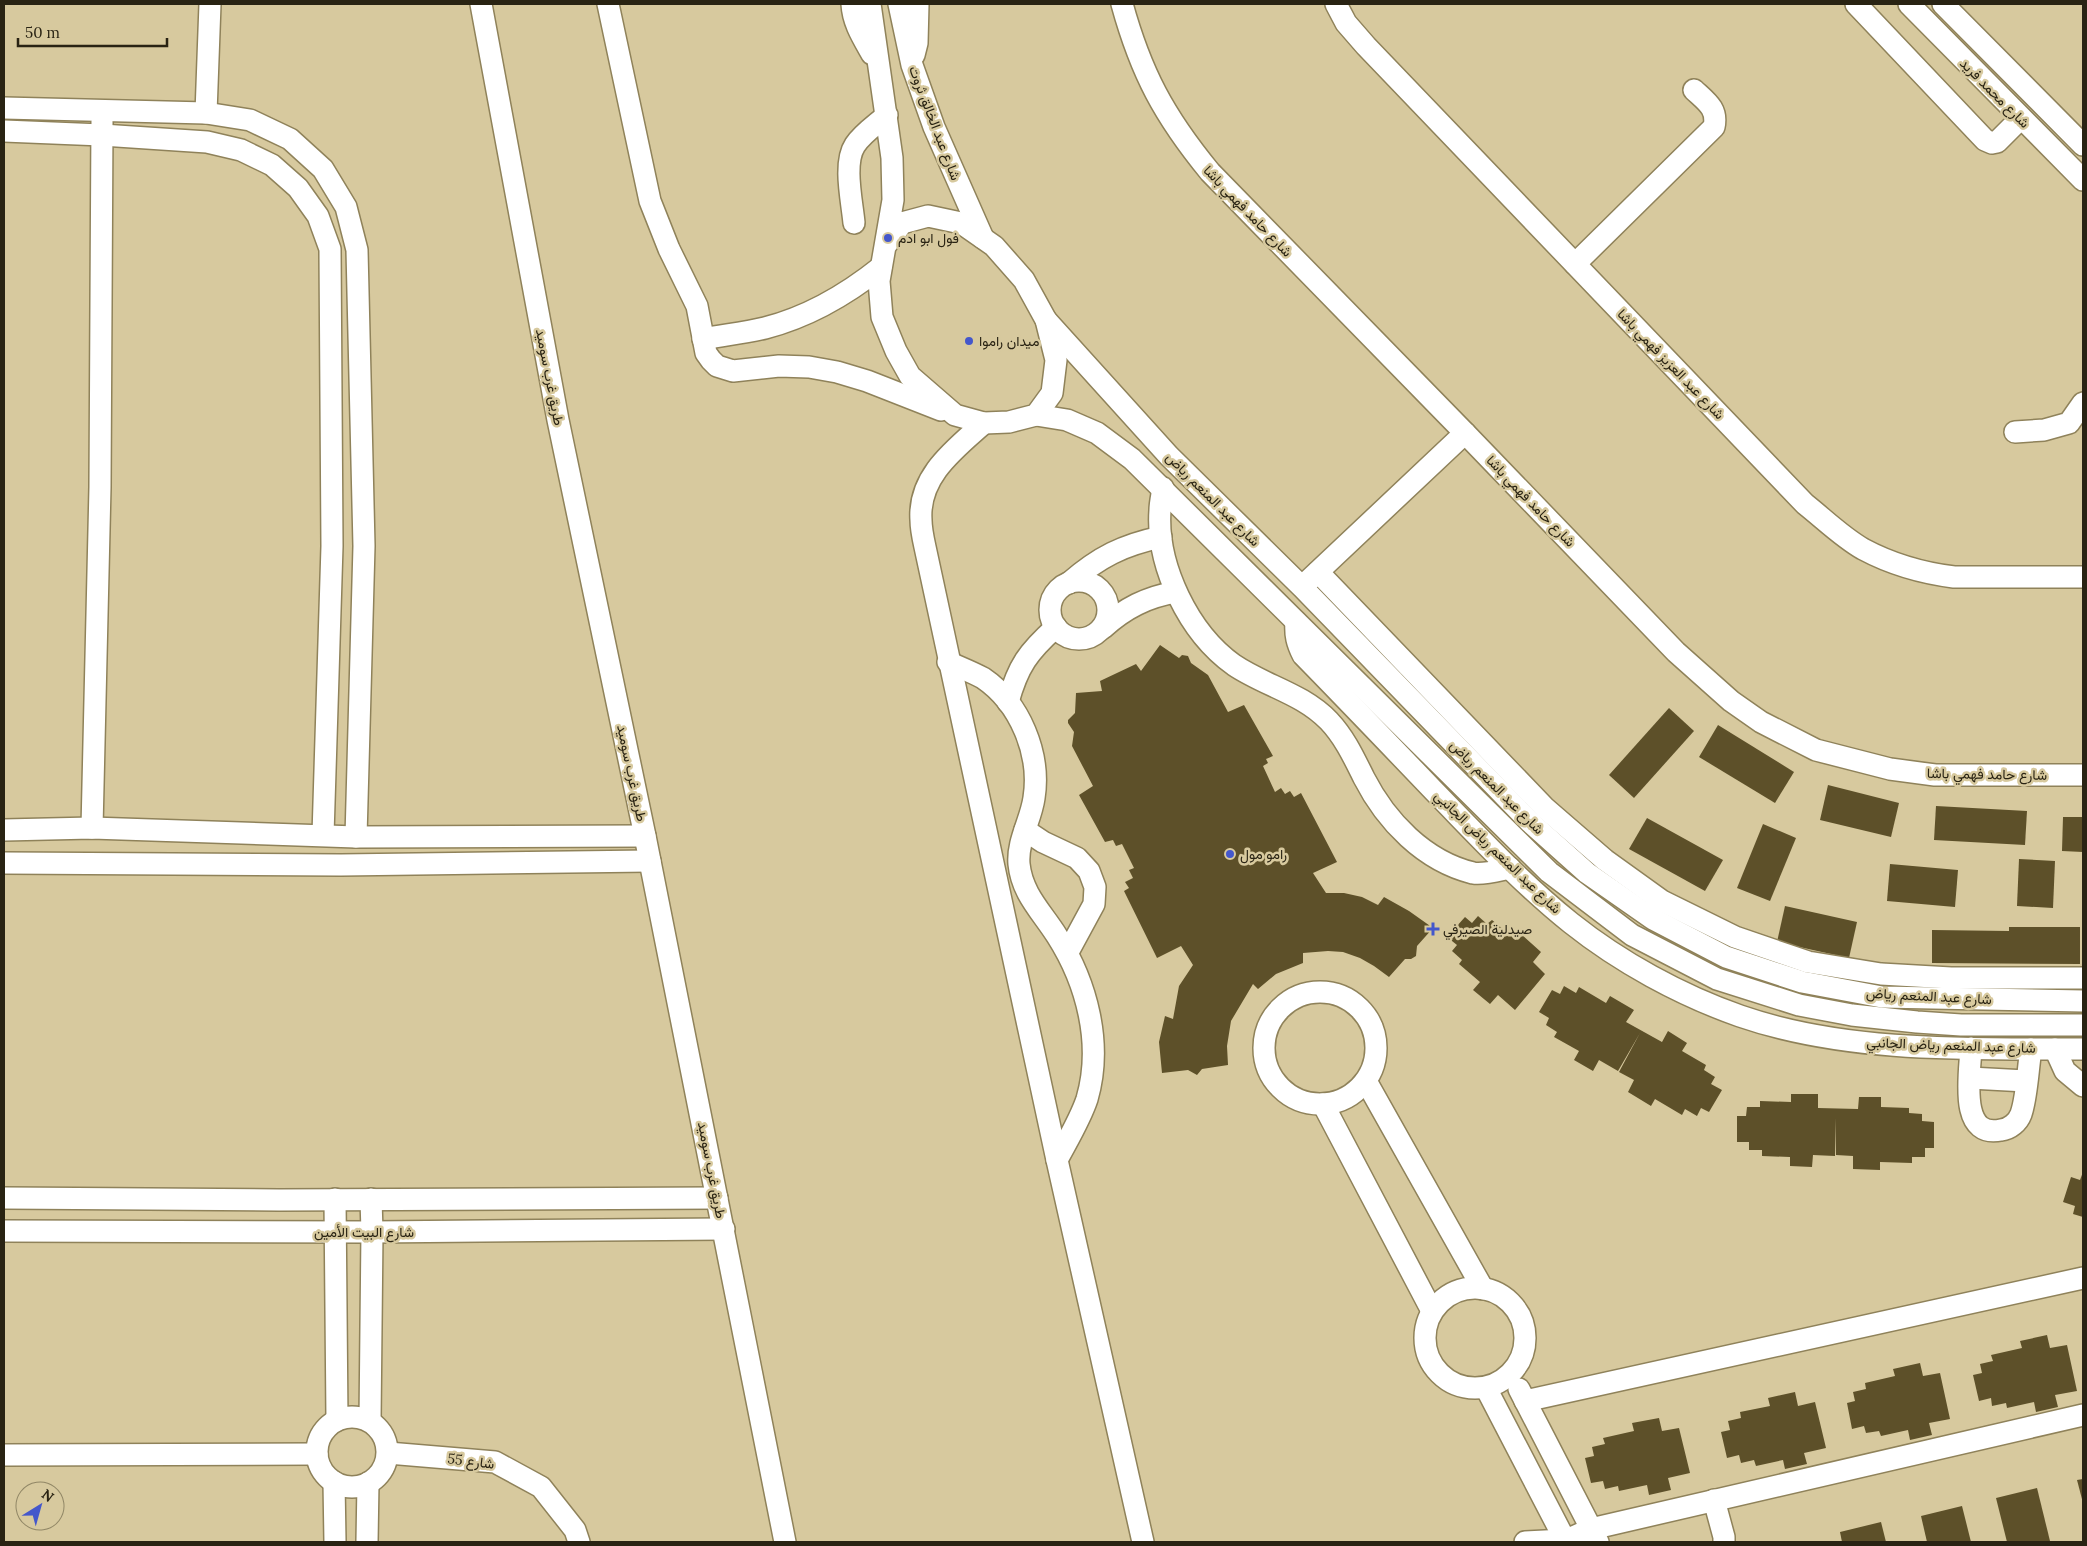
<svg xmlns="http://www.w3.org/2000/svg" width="2087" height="1546" font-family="Lora,Vazirmatn,serif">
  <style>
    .building { fill: #5d5029 }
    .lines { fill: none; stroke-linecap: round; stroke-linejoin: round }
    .minor-casing { stroke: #8f825a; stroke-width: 24 }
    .minor { stroke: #fff; stroke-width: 21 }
    .poi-dot { fill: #4457cb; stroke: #d7c99e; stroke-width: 2 }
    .labels { text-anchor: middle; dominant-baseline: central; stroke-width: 5; stroke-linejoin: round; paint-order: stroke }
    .street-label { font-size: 14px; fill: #292313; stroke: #d7c99e }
    .poi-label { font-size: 14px; fill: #292313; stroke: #d7c99e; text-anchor: start }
  </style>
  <rect width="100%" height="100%" fill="#d7c99e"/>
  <g class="building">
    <path d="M1160 645 1179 658 1182 655 1188 656 1191 663 1208 675 1228 712 1244 705 1273 756 1266 759 1268 763 1263 766 1275 792 1281 788 1285 794 1290 791 1294 797 1301 793 1337 862 1313 873 1326 893H1344L1362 897 1378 905 1384 897 1409 911 1433 928 1417 946 1416 956 1411 959H1405L1389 977 1374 966 1360 958 1343 952 1328 951 1303 953V963L1276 974 1258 989 1253 984 1231 1021 1227 1046 1228 1065 1202 1069 1197 1075 1188 1070 1162 1073 1159 1042 1165 1016 1173 1019 1179 986 1193 965 1181 946 1157 958 1124 891 1129 888 1125 882 1133 878 1129 870 1134 868 1122 844 1116 846 1113 840 1105 842 1079 795 1093 786 1072 746 1074 732 1068 723V720L1075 713 1076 693 1102 691 1100 681 1136 664 1141 671Z"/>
    <path d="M1669 708 1694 731 1634 798 1609 775Z"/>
    <path d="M1718 725 1794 772 1775 803 1699 757Z"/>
    <path d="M1828 785 1899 803 1891 837 1820 820Z"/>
    <path d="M1936 806 2027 811 2025 845 1934 840Z"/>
    <path d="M2063 817H2083V852L2062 851Z"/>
    <path d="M1647 818 1723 860 1705 891 1629 849Z"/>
    <path d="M1763 824 1796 838 1770 901 1737 888Z"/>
    <path d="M2019 859 2055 861 2053 908 2017 906Z"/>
    <path d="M1890 864 1958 870 1955 907 1887 901Z"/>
    <path d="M1785 906 1857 922 1849 958 1777 942Z"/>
    <path d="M1478 916 1487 924 1492 920 1516 940 1521 934 1541 952 1533 962 1545 974 1515 1010 1498 995 1490 1004 1473 990 1480 982 1459 964 1462 960 1452 951 1457 945 1447 937 1465 917 1472 923Z"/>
    <path d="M2009 927H2080V964L1932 963V930L2009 931Z"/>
    <path d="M1564 986 1576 993 1579 987 1606 1003 1610 996 1634 1010 1626 1022 1662 1042 1668 1031 1687 1043 1682 1051 1706 1065 1704 1070 1715 1077 1711 1084 1722 1090 1709 1112 1701 1108 1697 1116 1685 1109 1682 1115 1655 1099 1651 1106 1628 1092 1634 1080 1619 1072 1640 1033 1618 1071 1599 1060 1593 1071 1574 1060 1579 1051 1554 1037 1557 1032 1546 1025 1549 1018 1539 1012 1552 990 1560 994Z"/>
    <path d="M1791 1094H1818V1108L1858 1109 1859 1097H1881V1107L1909 1108V1113L1922 1114V1121L1934 1122V1148H1925V1157H1912V1163L1880 1162V1170L1853 1169V1156L1836 1155V1118L1835 1156 1813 1155 1812 1167 1790 1166V1157L1762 1156V1150H1749V1142H1737V1116H1746L1747 1107H1760V1101L1791 1102Z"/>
    <path d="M2083 1172V1217L2073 1214 2075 1206 2063 1202 2071 1177 2080 1180Z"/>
    <path d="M2047 1335 2050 1348 2067 1345 2077 1391 2055 1395 2058 1407 2036 1412 2034 1402 2007 1408 2006 1403 1992 1406 1991 1398 1979 1401 1973 1375 1982 1373 1980 1364 1993 1361 1991 1355 2022 1348 2020 1341Z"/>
    <path d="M1920 1363 1923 1376 1940 1373 1950 1419 1929 1423 1932 1435 1910 1440 1908 1430 1881 1436 1879 1431 1866 1433 1864 1426 1852 1429 1847 1403 1855 1401 1853 1392 1866 1389 1865 1383 1895 1376 1893 1369Z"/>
    <path d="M1795 1392 1798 1406 1815 1402 1826 1448 1804 1453 1807 1464 1785 1469 1783 1460 1756 1466 1754 1460 1741 1463 1739 1455 1727 1458 1721 1432 1730 1430 1728 1421 1741 1418 1740 1412 1770 1406 1768 1398Z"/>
    <path d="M1659 1418 1662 1431 1679 1428 1690 1473 1668 1478 1671 1490 1649 1495 1647 1485 1619 1491 1618 1486 1605 1489 1603 1481 1591 1483 1585 1458 1594 1456 1592 1447 1605 1444 1603 1438 1634 1431 1632 1423Z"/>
    <path d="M2083 1479V1503L2077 1480Z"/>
    <path d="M2037 1488 2050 1541 2007 1542 1996 1498Z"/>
    <path d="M1962 1506 1971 1542H1927L1921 1516Z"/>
    <path d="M1881 1522 1886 1542H1842L1840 1532Z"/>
  </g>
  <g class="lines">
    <defs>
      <g id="minor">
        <path d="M481 4 558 420 645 836 785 1542"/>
        <path d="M608 4 650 201 669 249 697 306 706 353 711 360 717 366 733 371 779 366 809 367 837 372 867 381 941 410"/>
        <path d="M852 4C853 23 863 38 872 54"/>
        <path d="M870 4 892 158 893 200 879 281 882 317 896 351 910 376 955 415 984 423 1009 422 1036 415 1052 393 1056 360 1046 320 1024 280 994 246 961 223 928 216 902 223 886 245"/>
        <path d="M899 4 912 65 934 127 983 238"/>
        <path d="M1122 4C1141 73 1164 116 1210 172L1465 433 1676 652 1731 701 1761 722 1816 750 1890 769 1935 775H2083"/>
        <path d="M1336 4 1346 23 1366 46 1805 504C1824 519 1842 537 1863 549 1891 564 1922 573 1954 577H2083"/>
        <path d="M1856 4 1985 140 1992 143 1997 142 2021 118"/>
        <path d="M1909 4 2083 180"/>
        <path d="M1943 4 2083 145"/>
        <path d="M914 55 917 43 918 4"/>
        <path d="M4 108 206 113 250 120 290 139 323 169 346 207 357 250 364 546 356 837"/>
        <path d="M206 113 210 4"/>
        <path d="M4 131 102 135 207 142 241 150 272 165 298 188 318 216 330 249 332 546 323 835"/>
        <path d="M854 223C852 201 843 163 855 145 863 133 877 124 887 115"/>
        <path d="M1575 264 1714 127C1718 109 1707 102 1694 90"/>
        <path d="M1046 320 1169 456 1302 587 1530 822 1587 873 1653 919 1726 957 1802 982 1882 997 2083 1001"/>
        <path d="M703 339C724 335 744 333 765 328 808 317 846 295 881 267"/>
        <path d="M1036 415 1067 420 1097 433 1132 459 1549 872 1632 935 1717 979 1799 1005 1852 1015 1917 1022 1961 1025H2083"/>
        <path d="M984 423C955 449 918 476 921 520 921 529 923 538 925 547L1057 1160 1143 1542"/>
        <path d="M2015 432 2044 430 2069 423 2083 403"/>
        <path d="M1163 488C1162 495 1160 503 1160 510 1156 566 1189 633 1234 665 1265 686 1302 693 1329 721 1345 738 1354 758 1364 778 1386 821 1424 861 1473 873 1484 875 1500 870 1510 868"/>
        <path d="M1318 572 1545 808 1605 860 1662 901 1735 937 1808 962 1881 974 1951 978H2083"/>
        <circle cx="1079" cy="610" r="29"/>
        <path d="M1307 582 1465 433"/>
        <path d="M1069 583C1099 557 1123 545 1161 537"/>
        <path d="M1296 622C1295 635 1297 643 1303 655 1347 700 1391 746 1434 791 1478 836 1521 883 1571 923 1620 962 1680 995 1740 1016 1847 1053 1971 1049 2083 1049"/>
        <path d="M1103 628C1125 608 1147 597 1176 592"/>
        <path d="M948 662C959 667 972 672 983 678 1020 703 1041 754 1034 798 1031 820 1017 841 1019 864 1022 894 1042 912 1057 936 1087 983 1103 1044 1087 1099 1080 1120 1067 1141 1057 1160"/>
        <path d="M1008 702C1018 666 1028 652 1056 627"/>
        <path d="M92 828 100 487 102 121"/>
        <path d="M4 830 92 828 356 837 645 836"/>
        <path d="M1025 830 1043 842 1077 858 1089 871 1095 887 1094 904 1068 952"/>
        <path d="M4 863 341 865 650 861"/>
        <circle cx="1320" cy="1048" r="56"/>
        <path d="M1971 1048C1970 1073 1958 1139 2001 1130 2010 1129 2018 1122 2021 1114 2027 1097 2028 1067 2031 1049"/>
        <path d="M2055 1049 2065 1071 2083 1086"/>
        <path d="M1970 1078 2026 1081"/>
        <path d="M1366 1081 1483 1289"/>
        <path d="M1323 1104 1432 1311"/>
        <path d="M4 1198 279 1200 717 1198"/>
        <path d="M335 1199 337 1420"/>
        <path d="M4 1231 372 1232 724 1229"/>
        <circle cx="1475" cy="1338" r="50"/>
        <path d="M1486 1388 1566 1542"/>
        <path d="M1519 1389 1598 1542"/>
        <path d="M1525 1401 2083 1278"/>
        <circle cx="352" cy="1452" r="35"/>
        <path d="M370 1421 372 1232 371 1199"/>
        <path d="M388 1453 495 1462 541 1487 575 1530 579 1542"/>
        <path d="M4 1455 317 1454"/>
        <path d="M334 1482 335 1542"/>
        <path d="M1714 1500 1724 1537V1542"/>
        <path d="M367 1542 368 1483"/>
        <path d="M1525 1542 1565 1540"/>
        <path d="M1562 1542 1591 1529 2083 1415"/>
      </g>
    </defs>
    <use href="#minor" class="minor-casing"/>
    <use href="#minor" class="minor"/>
  </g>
  <g class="poi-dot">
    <circle cx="888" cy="238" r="5"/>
    <circle cx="969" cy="341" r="5"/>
    <circle cx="1230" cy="854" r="5"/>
    <path d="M1430.5 921.5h5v5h5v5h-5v5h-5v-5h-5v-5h5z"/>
  </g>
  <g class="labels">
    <g class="street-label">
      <text transform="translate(1995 93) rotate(45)">شارع محمد فريد</text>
      <text transform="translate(935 123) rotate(69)">شارع عبد الخالق ثروت</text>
      <text transform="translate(1248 211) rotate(46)">شارع حامد فهمي باشا</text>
      <text transform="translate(1671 364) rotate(46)">شارع عبد العزيز فهمي باشا</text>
      <text transform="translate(550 377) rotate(79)">طريق غرب سوميد</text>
      <text transform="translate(1213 499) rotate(45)">شارع عبد المنعم رياض</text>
      <text transform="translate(1531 501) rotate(46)">شارع حامد فهمي باشا</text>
      <text transform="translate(632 773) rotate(78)">طريق غرب سوميد</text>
      <text transform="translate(1987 774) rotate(1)">شارع حامد فهمي باشا</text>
      <text transform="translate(1497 787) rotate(45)">شارع عبد المنعم رياض</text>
      <text transform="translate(1498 852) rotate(44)">شارع عبد المنعم رياض الجانبي</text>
      <text transform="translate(1929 996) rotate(3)">شارع عبد المنعم رياض</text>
      <text transform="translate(1951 1045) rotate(2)">شارع عبد المنعم رياض الجانبي</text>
      <text transform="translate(712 1170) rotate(79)">طريق غرب سوميد</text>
      <text x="364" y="1232">شارع البيت الأمين</text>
      <text transform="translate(471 1461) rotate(7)">شارع 55</text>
    </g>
    <g class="poi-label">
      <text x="898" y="238">فول ابو ادم</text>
      <text x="979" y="341">ميدان راموا</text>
      <text x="1240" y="854">رامو مول</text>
      <text x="1443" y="929">صيدلية الصيرفي</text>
    </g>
  </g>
  <rect width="2087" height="1546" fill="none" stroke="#292313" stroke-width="10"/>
  <g transform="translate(40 1506) rotate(37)"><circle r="24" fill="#d7c99e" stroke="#918766"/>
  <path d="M0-4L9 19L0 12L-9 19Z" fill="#4457cb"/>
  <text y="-8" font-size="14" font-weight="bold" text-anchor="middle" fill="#292313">N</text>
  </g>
  <path d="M18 38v8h149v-8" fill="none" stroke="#292313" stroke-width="2.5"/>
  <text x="25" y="38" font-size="15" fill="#292313" stroke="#d7c99e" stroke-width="4" paint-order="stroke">50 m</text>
</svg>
